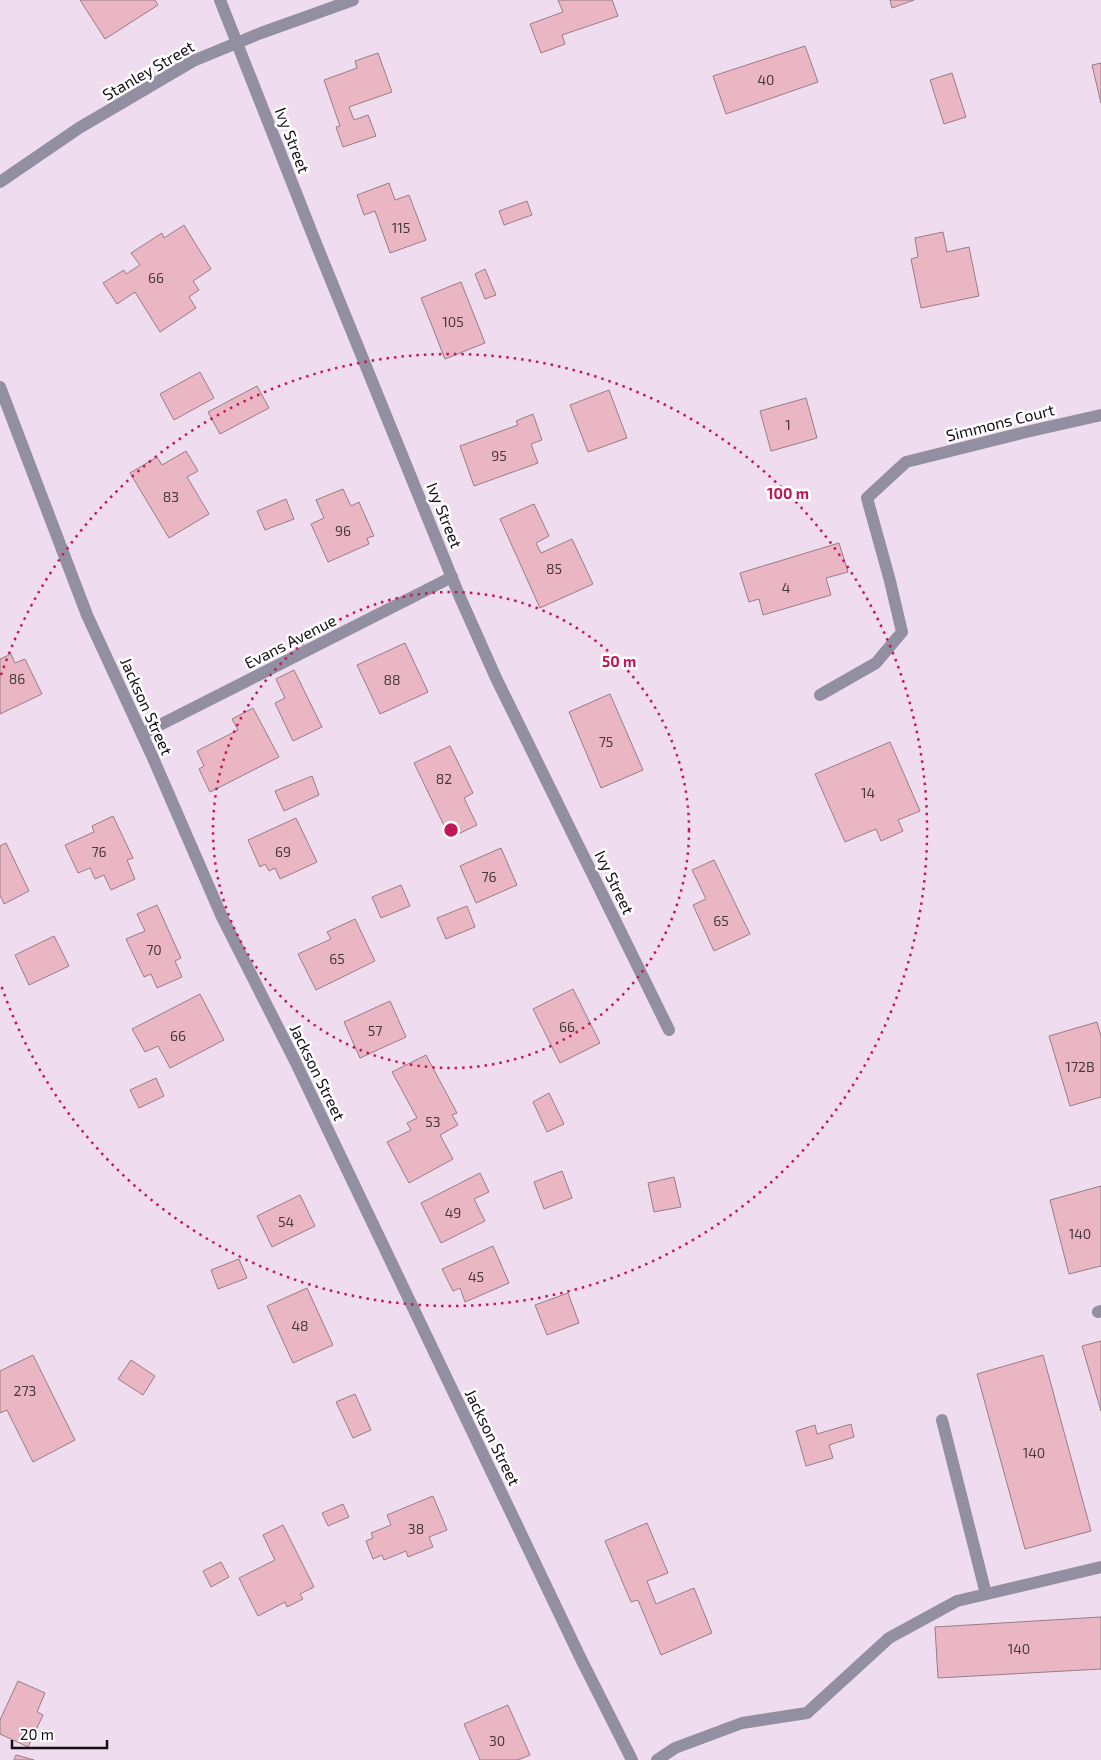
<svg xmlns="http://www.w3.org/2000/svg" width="1101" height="1760" font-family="'Exo 2',sans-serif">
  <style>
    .building { fill: #eab6c4; stroke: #977d84 }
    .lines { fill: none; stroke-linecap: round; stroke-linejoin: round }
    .lane { stroke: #928fa2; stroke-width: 12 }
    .street { stroke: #928fa2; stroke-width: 12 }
    .ring { fill: none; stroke: #c2185b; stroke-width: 2.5; stroke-dasharray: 2.5 5 }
    .labels { text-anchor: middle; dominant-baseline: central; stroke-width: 5; stroke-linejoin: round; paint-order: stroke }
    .number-label { font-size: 14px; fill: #4a3841 }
    .street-label { font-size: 16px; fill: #150e15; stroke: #fff }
    .centre { fill: #c2185b; stroke: #fff; stroke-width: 2.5 }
    .ring-label { font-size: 15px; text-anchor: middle; font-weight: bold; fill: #c2185b; stroke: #fff; stroke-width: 5; stroke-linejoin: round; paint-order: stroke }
  </style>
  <rect width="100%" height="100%" fill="#f0dcef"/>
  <g class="building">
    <path d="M80 0H155L158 5 105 39Z"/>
    <path d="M558 0H612L618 16 562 35 565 44 541 53 530 24 563 12Z"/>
    <path d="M890 0H914L892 8Z"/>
    <path d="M805 46 818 82 726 114 713 76Z"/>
    <path d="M378 53 392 92 349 107 354 120 368 115 376 136 343 147 336 127 340 126 324 80 357 68 355 61Z"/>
    <path d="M1101 63V103L1092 65Z"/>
    <path d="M952 73 966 117 944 124 930 80Z"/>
    <path d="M389 183 395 200 409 195 426 240 390 253 375 211 364 215 357 195Z"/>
    <path d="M527 201 532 215 504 225 499 211Z"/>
    <path d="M184 225 211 269 193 281 199 290 189 297 196 308 160 332 135 292 117 304 103 283 124 270 126 274 140 265 131 253 162 233 164 238Z"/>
    <path d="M943 232 947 252 969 247 979 296 921 308 911 259 918 257 915 238Z"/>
    <path d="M485 269 496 295 485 299 475 274Z"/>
    <path d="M461 282 485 343 445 359 421 298Z"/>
    <path d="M200 372 214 398 174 420 160 394Z"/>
    <path d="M257 386 269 408 220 434 208 412Z"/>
    <path d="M609 390 627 438 588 452 570 405Z"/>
    <path d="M806 398 817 438 771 451 760 411Z"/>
    <path d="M533 414 542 440 531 444 538 463 474 486 460 446 518 425 516 421Z"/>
    <path d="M186 451 198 471 187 477 209 514 169 538 130 473 157 457 162 465Z"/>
    <path d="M343 489 351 506 359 502 374 536 367 538 369 544 328 562 311 524 324 518 316 500Z"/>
    <path d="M286 499 294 519 265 530 257 511Z"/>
    <path d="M534 504 549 536 536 543 541 553 572 539 593 584 540 608 500 519Z"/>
    <path d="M839 543 848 572 826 578 831 595 763 615 759 599 749 602 740 573Z"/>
    <path d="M405 643 428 692 380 714 357 665Z"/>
    <path d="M11 654 15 663 25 659 42 694 0 714V659Z"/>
    <path d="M294 670 322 727 293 741 275 703 285 698 276 679Z"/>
    <path d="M610 694 643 770 601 788 569 712Z"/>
    <path d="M253 708 279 757 210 792 199 769 204 766 197 751 238 730 232 719Z"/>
    <path d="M890 742 920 811 898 820 903 831 881 841 876 829 845 842 815 774Z"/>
    <path d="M450 746 473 793 464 798 477 825 450 838 414 763Z"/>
    <path d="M312 776 319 795 284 811 275 791Z"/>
    <path d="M113 816 133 858 127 860 135 879 111 890 104 875 95 879 90 868 78 873 65 845 94 832 92 826Z"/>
    <path d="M296 818 317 862 280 879 275 868 269 871 265 864 260 867 248 840Z"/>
    <path d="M6 843 29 891 4 904 0 895V846Z"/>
    <path d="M501 848 517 885 476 903 460 866Z"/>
    <path d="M714 860 750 934 714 951 693 905 706 899 692 870Z"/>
    <path d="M401 885 410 906 381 918 372 897Z"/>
    <path d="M157 905 181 958 175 961 182 977 157 988 151 974 144 977 126 939 145 931 137 914Z"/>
    <path d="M467 906 475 927 446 939 437 918Z"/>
    <path d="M355 919 375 961 316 990 298 954 331 939 327 932Z"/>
    <path d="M54 936 69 966 29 985 15 955Z"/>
    <path d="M573 989 600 1043 560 1063 533 1009Z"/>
    <path d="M200 994 224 1040 170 1068 158 1046 145 1052 132 1029Z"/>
    <path d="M390 1001 406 1037 360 1058 344 1022Z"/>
    <path d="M1097 1022 1101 1036V1097L1070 1106 1049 1036Z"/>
    <path d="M426 1055 457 1113 452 1115 458 1125 440 1135 453 1159 409 1183 387 1142 411 1130 407 1123 417 1118 392 1072Z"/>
    <path d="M156 1078 164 1096 139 1108 130 1090Z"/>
    <path d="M549 1093 564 1124 547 1132 533 1102Z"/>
    <path d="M562 1171 572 1198 544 1209 534 1182Z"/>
    <path d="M480 1173 489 1192 474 1199 485 1221 441 1243 421 1203Z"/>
    <path d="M674 1177 681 1207 654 1212 648 1183Z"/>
    <path d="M1101 1186V1266L1069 1274 1050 1200Z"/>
    <path d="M300 1195 315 1226 272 1247 257 1216Z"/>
    <path d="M493 1246 509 1283 465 1302 460 1288 453 1291 442 1269Z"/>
    <path d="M239 1259 247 1278 218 1289 211 1270Z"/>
    <path d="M307 1288 333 1345 293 1363 267 1306Z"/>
    <path d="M568 1293 579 1323 547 1335 535 1305Z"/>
    <path d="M1101 1341V1411L1082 1346Z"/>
    <path d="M33 1355 75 1440 33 1462 7 1410 0 1413V1371Z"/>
    <path d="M1043 1355 1091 1531 1025 1549 977 1374Z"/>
    <path d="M131 1360 155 1376 143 1395 118 1379Z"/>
    <path d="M355 1394 371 1430 353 1438 336 1402Z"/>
    <path d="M851 1424 854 1437 829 1445 833 1458 806 1466 796 1431 815 1425 817 1434Z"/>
    <path d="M433 1496 447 1530 429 1537 433 1547 408 1557 406 1551 384 1560 382 1555 373 1559 366 1541 373 1538 371 1533 391 1525 387 1515Z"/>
    <path d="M343 1504 349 1517 328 1526 322 1513Z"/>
    <path d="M647 1523 668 1573 647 1581 656 1604 694 1588 712 1633 661 1655 638 1600 631 1602 605 1541Z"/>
    <path d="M283 1525 314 1587 300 1594 303 1599 287 1607 285 1602 258 1616 239 1578 275 1560 263 1535Z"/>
    <path d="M221 1562 229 1577 211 1587 203 1571Z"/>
    <path d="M1101 1617V1669L938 1678 935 1627Z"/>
    <path d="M18 1681 45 1693 37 1712 43 1715 28 1747 0 1734V1720Z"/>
    <path d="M508 1705 530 1755 518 1760H480L464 1724Z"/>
    <path d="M16 1755 34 1760H14Z"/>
  </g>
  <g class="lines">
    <g class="lane">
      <path d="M820 695 876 663 902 632 890 581 867 498 906 462 1026 432 1101 415"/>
      <path d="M1098 1312 1101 1311"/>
      <path d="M942 1420 986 1594"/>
      <path d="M657 1760 675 1748 742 1723 807 1713 889 1638 957 1601 1101 1567"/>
    </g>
    <g class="street">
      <path d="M220 0 317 246 459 595 496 678 669 1030"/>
      <path d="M0 182 79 128 193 61 261 33 353 0"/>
      <path d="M0 387 87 615 153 758 222 917 295 1061 581 1659 632 1760"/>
      <path d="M142 734 452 577"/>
    </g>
  </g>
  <g class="ring">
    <circle cx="451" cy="830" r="238"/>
    <path d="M1 675A476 476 0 1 1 1 985"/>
  </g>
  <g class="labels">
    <g class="number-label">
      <text x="766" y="79">40</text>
      <text x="401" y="227">115</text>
      <text x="156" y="277">66</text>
      <text x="453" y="321">105</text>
      <text x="788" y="424">1</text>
      <text x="499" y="455">95</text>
      <text x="171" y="496">83</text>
      <text x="343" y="530">96</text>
      <text x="554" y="568">85</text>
      <text x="786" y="587">4</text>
      <text x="17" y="678">86</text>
      <text x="392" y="679">88</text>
      <text x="606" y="741">75</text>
      <text x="444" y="778">82</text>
      <text x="868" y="792">14</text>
      <text x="99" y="851">76</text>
      <text x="283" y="851">69</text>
      <text x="489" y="876">76</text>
      <text x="721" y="920">65</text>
      <text x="154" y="949">70</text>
      <text x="337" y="958">65</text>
      <text x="567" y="1026">66</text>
      <text x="375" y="1030">57</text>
      <text x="178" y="1035">66</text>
      <text x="1080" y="1066">172B</text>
      <text x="433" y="1121">53</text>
      <text x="453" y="1212">49</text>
      <text x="286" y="1221">54</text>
      <text x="1080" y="1233">140</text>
      <text x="476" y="1276">45</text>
      <text x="300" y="1325">48</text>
      <text x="25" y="1390">273</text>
      <text x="1034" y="1452">140</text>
      <text x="416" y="1528">38</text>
      <text x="1019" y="1648">140</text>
      <text x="497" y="1740">30</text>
    </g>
    <g class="street-label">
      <text transform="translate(148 70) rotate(-30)">Stanley Street</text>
      <text transform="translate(293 140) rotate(69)">Ivy Street</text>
      <text transform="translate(1000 422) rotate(-14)">Simmons Court</text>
      <text transform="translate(445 515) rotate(68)">Ivy Street</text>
      <text transform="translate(290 641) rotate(-27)">Evans Avenue</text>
      <text transform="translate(147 706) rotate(66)">Jackson Street</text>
      <text transform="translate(615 882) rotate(64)">Ivy Street</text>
      <text transform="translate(318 1072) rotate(64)">Jackson Street</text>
      <text transform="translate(493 1437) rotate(64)">Jackson Street</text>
    </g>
  </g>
  <circle cx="451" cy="830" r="8" class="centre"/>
  <g class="ring-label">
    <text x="788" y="499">100 m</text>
    <text x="619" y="667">50 m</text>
  </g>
  <path d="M12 1740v8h95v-8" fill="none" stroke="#150e15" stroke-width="2.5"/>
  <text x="20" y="1740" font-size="15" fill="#150e15" stroke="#ffffff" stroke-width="4" paint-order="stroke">20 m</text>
</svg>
